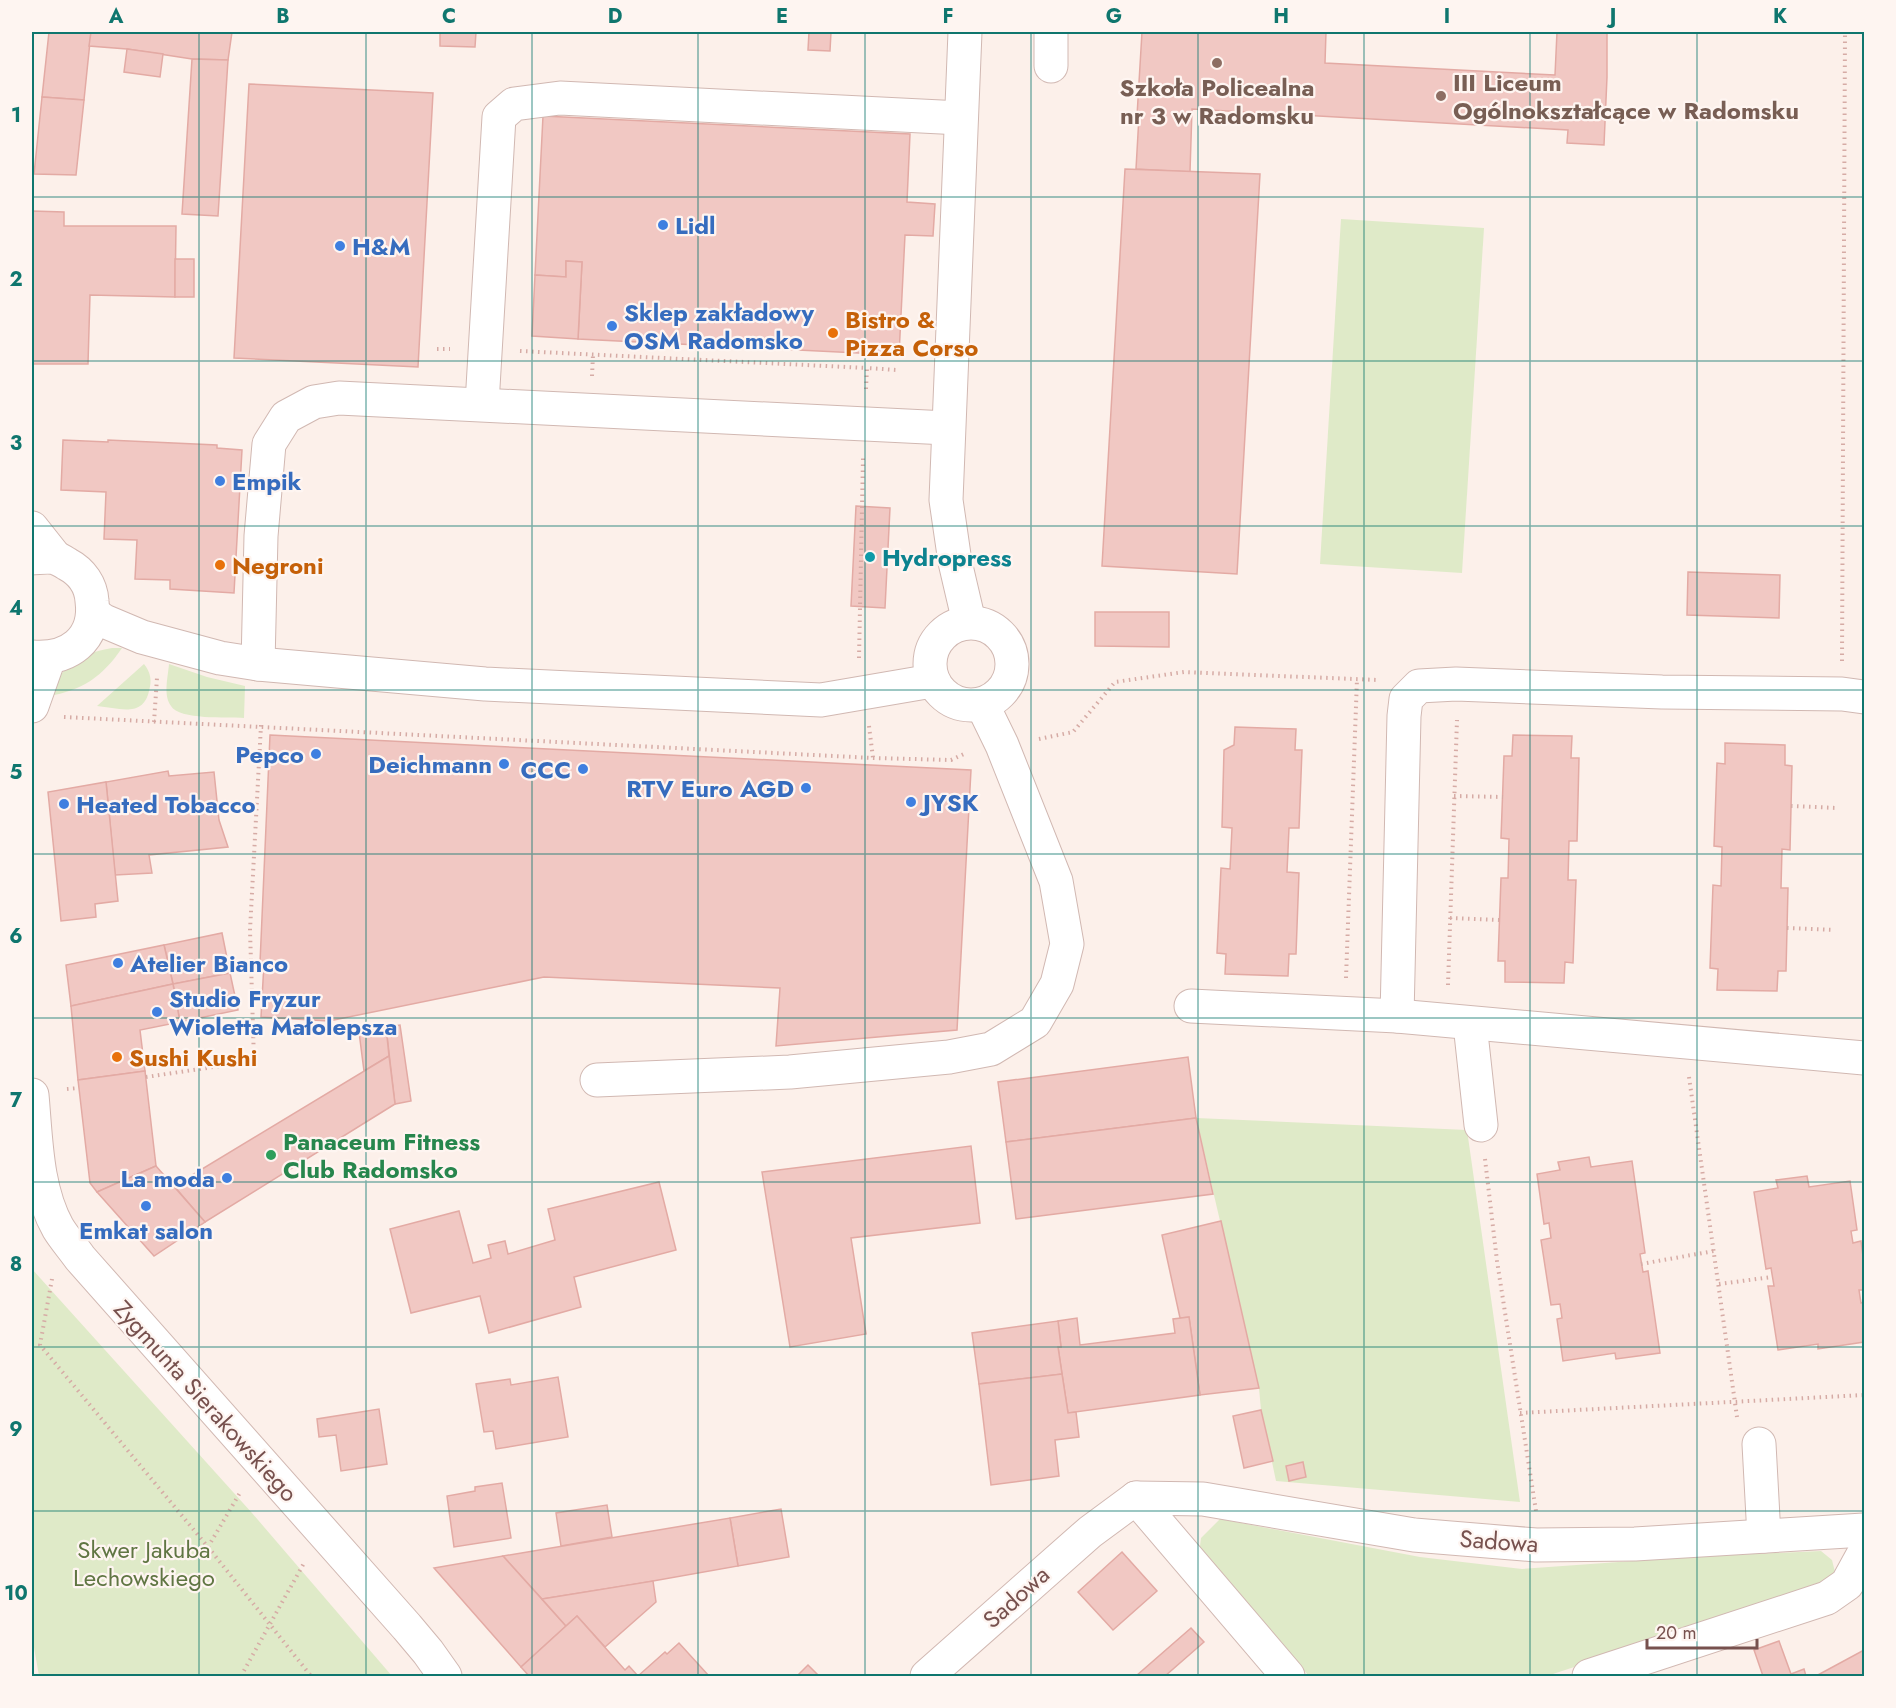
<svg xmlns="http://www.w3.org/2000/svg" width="1896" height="1708" font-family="Jost,sans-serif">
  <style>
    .green { fill: #dfeac8 }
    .building { fill: #f1c8c3; stroke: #e3aaa4; stroke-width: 1.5 }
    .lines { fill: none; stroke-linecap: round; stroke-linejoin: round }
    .minor-casing { stroke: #d1b8b2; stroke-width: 35 }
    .path { stroke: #d6aba5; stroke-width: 4; stroke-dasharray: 1.5 4.5; stroke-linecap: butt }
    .minor { stroke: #fff; stroke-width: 33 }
    .grid { fill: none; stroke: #0f766e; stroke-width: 1.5; stroke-opacity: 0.55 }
    .education-dot { fill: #8d6e63; stroke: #fef5f1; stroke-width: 2 }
    .shop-dot { fill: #3f7fe0; stroke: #fef5f1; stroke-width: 2 }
    .food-dot { fill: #e8710a; stroke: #fef5f1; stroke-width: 2 }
    .culture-dot { fill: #0f9aa8; stroke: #fef5f1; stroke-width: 2 }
    .leisure-dot { fill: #2e9e5b; stroke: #fef5f1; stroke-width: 2 }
    .labels { text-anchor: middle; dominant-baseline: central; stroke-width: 4.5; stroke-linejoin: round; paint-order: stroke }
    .education-label { font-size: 24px; font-weight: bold; fill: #785e54; stroke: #fef5f1; text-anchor: start }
    .shop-label { font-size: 24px; font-weight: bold; fill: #366cbe; stroke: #fef5f1; text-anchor: start }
    .food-label { font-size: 24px; font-weight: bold; fill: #c56008; stroke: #fef5f1; text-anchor: start }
    .culture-label { font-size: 24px; font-weight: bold; fill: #0d838f; stroke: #fef5f1; text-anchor: start }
    .leisure-label { font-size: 24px; font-weight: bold; fill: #27864d; stroke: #fef5f1; text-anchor: start }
    .street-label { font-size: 24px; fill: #77514e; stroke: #fef5f1 }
    .park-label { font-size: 24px; fill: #607643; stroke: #fef5f1 }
    .neatline { fill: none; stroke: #0f766e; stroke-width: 2 }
    .grid-label { font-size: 20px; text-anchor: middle; font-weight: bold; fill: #0f766e }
  </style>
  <rect width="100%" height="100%" fill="#fcf0ea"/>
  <g class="green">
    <path d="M1341 219 1484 228 1462 573 1320 564Z"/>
    <path d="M112 648H122C103 676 82 691 48 696 63 665 78 654 112 648Z"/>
    <path d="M144 664C151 673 152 681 149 691 143 718 119 708 97 706Z"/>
    <path d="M169 664 207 677 245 686 244 718C228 717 179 720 171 706 163 695 168 677 169 664Z"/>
    <path d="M1196 1118 1467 1130 1520 1502 1276 1481 1261 1410 1259 1388Z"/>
    <path d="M32 1269 252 1513 392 1676H39L32 1636Z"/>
    <path d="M1220 1519 1420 1557 1522 1569 1689 1557 1821 1551 1832 1560 1835 1572 1822 1585 1547 1676H1309L1199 1554 1201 1538Z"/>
  </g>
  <g class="building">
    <path d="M49 32H91L84 100 42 97Z"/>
    <path d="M91 32H232L228 60 192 59 127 49 89 46Z"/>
    <path d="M440 32H476L475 47 440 46Z"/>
    <path d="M809 32H831L830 51 808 50Z"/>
    <path d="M1142 32H1326L1325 63 1555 75 1557 32H1607V77L1604 145 1567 143 1568 130 1192 109 1190 172 1136 169 1139 116H1137Z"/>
    <path d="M127 49 163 54 160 77 124 72Z"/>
    <path d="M192 59 228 60 218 216 182 214Z"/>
    <path d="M249 84 433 93 418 367 234 358Z"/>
    <path d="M42 97 84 100 76 175 34 174Z"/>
    <path d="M543 116 910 134 907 202 935 204 933 236 905 235 899 355 578 339 582 262 566 261V277L535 275Z"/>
    <path d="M1125 169 1260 174 1237 574 1102 566Z"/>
    <path d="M32 211 64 212V226H176L175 297 90 295 88 364H32Z"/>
    <rect x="175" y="259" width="19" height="38"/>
    <path d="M566 261 582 262 578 339 532 336 535 275 566 277Z"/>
    <path d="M63 440 108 442V440L217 445V448L242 450 234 593 170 589V580L135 579 137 540 104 539 106 492 61 490Z"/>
    <path d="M856 506 890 508 885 608 851 606Z"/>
    <path d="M1688 572 1780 575 1779 618 1687 615Z"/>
    <path d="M1095 612H1169V647L1095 646Z"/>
    <path d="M1235 727 1296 729 1295 750H1302L1299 828H1289L1287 872 1299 873 1296 954H1289L1288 976 1225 974 1226 954 1217 953 1221 868 1230 869 1232 828 1222 827 1224 750 1234 745Z"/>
    <path d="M270 735 971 770 957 1030 776 1046 780 988 544 977 329 1021 261 1017 264 963H260Z"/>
    <path d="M1513 735 1572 736 1571 758H1579L1577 841H1569L1568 880H1576L1573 963 1565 962 1564 983 1505 982V961H1498L1501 878H1508L1509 839 1501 838 1504 756H1512Z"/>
    <path d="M1725 743 1785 745V765L1792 766 1790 850 1782 849 1781 888H1788L1786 971H1778L1777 991 1717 990 1718 969 1710 968 1713 885 1721 886 1722 847 1714 846 1717 763 1725 764Z"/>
    <path d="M168 771 169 776 214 772 219 820 228 847 149 855 152 873 115 875 106 782Z"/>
    <path d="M106 782 118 901 95 904 96 917 61 921 48 792Z"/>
    <path d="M222 933 230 973 173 984 164 945Z"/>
    <path d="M164 945 173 984 71 1006 66 965Z"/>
    <path d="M230 973 238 1010 180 1022 173 984Z"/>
    <path d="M173 984 180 1022 140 1030 145 1071 78 1080 71 1006Z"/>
    <path d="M400 1025 411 1101 395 1104 386 1027Z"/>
    <path d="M386 1027 389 1056 364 1071 359 1032Z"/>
    <path d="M389 1056 395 1104 205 1222 174 1186Z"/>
    <path d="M1188 1057 1196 1118 1006 1142 998 1082Z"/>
    <path d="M145 1071 156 1166 97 1192 90 1183 78 1080Z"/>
    <path d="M1196 1118 1213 1194 1016 1219 1006 1142Z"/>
    <path d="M971 1146 980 1223 851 1238 866 1334 790 1347 762 1172Z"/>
    <path d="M1589 1157 1591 1167 1632 1161 1645 1253 1640 1254 1643 1272 1648 1271 1660 1353 1616 1359 1615 1353 1563 1361 1557 1319 1562 1318 1560 1304 1551 1305 1541 1240 1551 1238 1549 1223 1544 1224 1537 1174 1560 1170 1558 1162Z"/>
    <path d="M156 1166 205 1222 154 1256 97 1192Z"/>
    <path d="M1807 1176 1809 1187 1850 1181 1857 1230 1851 1231 1853 1243 1861 1241 1864 1264V1290H1859L1861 1303 1864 1302V1342L1818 1349V1344L1778 1350 1768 1286H1774L1771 1268 1766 1269 1754 1192 1778 1188 1776 1180Z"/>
    <path d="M659 1182 676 1250 574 1277 581 1307 489 1333 480 1296 411 1313 390 1229 459 1211 473 1263 491 1258 488 1245 505 1241 508 1254 555 1240 548 1209Z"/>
    <path d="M1221 1221 1259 1388 1200 1395 1189 1317 1180 1318 1162 1235Z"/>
    <path d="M1189 1317 1200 1395 1068 1413 1058 1347H1061L1058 1321 1077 1318 1080 1345 1175 1333 1173 1319Z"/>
    <path d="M1058 1321 1061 1347H1058L1062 1374 979 1384 972 1333Z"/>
    <path d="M1062 1374 1068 1413 1076 1412 1079 1437 1055 1440 1059 1476 991 1485 979 1384Z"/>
    <path d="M558 1377 568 1437 496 1449 493 1431 484 1432 476 1384 510 1379 511 1385Z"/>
    <path d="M379 1409 387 1464 341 1471 336 1435 319 1437 317 1419Z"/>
    <path d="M1261 1410 1273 1461 1244 1468 1233 1416Z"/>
    <path d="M1303 1462 1306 1477 1289 1481 1286 1466Z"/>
    <path d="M502 1483 511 1538 454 1547 447 1496 475 1491V1487Z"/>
    <path d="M607 1505 612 1537 561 1546 556 1513Z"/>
    <path d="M781 1509 789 1557 738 1566 730 1518Z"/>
    <path d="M730 1518 738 1566 636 1584 542 1599 503 1556Z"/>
    <path d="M1122 1552 1157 1591 1113 1630 1078 1592Z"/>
    <path d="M503 1556 566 1626 521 1667 434 1568Z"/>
    <path d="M653 1581 656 1602 605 1647 577 1616 566 1626 542 1599Z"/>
    <path d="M577 1616 625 1670 629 1666 638 1676 665 1652 667 1654 679 1643 709 1676H529L521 1667Z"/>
    <path d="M1191 1628 1204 1642 1165 1676H1136Z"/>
    <path d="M1779 1641 1791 1674 1804 1669 1806 1676H1763L1754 1650Z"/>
    <path d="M1864 1650V1676H1816Z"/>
    <path d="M808 1665 819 1676H797Z"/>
  </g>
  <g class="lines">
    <defs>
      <g id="minor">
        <path d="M965 32 946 500 955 562 969 622"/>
        <path d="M1051 66V32"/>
        <path d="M482 404 499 117 514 104 560 98 961 118"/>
        <path d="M32 528 55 557"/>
        <path d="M32 558C38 558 48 556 55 558 59 559 64 562 67 564 82 572 91 585 92 601 97 640 68 660 32 657"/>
        <path d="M94 614 104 621 142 637 220 658 258 664 485 684 821 700 932 681"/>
        <circle cx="971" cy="664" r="41"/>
        <path d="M258 664 261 536 269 444 286 417 314 402 339 398 947 428"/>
        <path d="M32 706 49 658"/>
        <path d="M1191 1006 1397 1016 1864 1058"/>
        <path d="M1397 1016 1404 716 1406 699 1419 686 1456 684 1662 692 1842 694 1864 697"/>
        <path d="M1470 1024 1481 1125"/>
        <path d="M597 1080 790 1072 949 1057 991 1049 1035 1022 1057 984 1067 944 1056 881 1002 745 982 704"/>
        <path d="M32 1095C36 1138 36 1189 58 1228 64 1238 73 1248 80 1258L407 1627 428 1652 445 1676"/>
        <path d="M1759 1444 1764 1536"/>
        <path d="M1136 1498 1288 1676"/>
        <path d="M927 1676 1090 1532 1136 1498 1203 1499 1414 1535 1536 1545 1635 1544 1864 1530"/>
        <path d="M1589 1676 1827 1598 1847 1584 1864 1553"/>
      </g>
    </defs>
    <use href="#minor" class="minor-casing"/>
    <g class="path">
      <path d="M437 349H450"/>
      <path d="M520 351 867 368"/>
      <path d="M592 376 593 355"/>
      <path d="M866 389 867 368 897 370"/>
      <path d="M859 658 863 458"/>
      <path d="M1842 661 1845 32"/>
      <path d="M64 717 873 758 951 760 966 753"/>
      <path d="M154 722 157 678"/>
      <path d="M869 726 873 758"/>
      <path d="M1039 739 1073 732 1115 682 1184 672 1378 680"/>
      <path d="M1454 796 1503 797"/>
      <path d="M1791 806 1837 808"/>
      <path d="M1450 918 1499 920"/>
      <path d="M1787 928 1834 930"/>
      <path d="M1346 978 1357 679"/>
      <path d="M1448 985 1457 720"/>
      <path d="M146 1077 254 1061 250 930 261 725"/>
      <path d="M1689 1077 1737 1417"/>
      <path d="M67 1089 79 1088"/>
      <path d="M1485 1159 1497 1261 1536 1511"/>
      <path d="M1641 1264 1714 1251"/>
      <path d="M52 1279 40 1345 208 1547 311 1676"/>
      <path d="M1719 1284 1772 1277"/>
      <path d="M1520 1413 1864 1395"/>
      <path d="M208 1547 241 1491"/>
      <path d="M241 1676 304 1563"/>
    </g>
    <use href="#minor" class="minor"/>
  </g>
  <path class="grid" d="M199 32V1676M366 32V1676M532 32V1676M698 32V1676M865 32V1676M1031 32V1676M1198 32V1676M1364 32V1676M1530 32V1676M1697 32V1676M32 197H1864M32 361H1864M32 526H1864M32 690H1864M32 854H1864M32 1018H1864M32 1182H1864M32 1347H1864M32 1511H1864"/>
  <g class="education-dot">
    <circle cx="1217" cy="63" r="6"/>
    <circle cx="1441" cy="96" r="6"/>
  </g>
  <g class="shop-dot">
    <circle cx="663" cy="225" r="6"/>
    <circle cx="340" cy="246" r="6"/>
    <circle cx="612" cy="326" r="6"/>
    <circle cx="220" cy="481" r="6"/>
    <circle cx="316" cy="754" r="6"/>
    <circle cx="504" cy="764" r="6"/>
    <circle cx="583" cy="769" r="6"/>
    <circle cx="806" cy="788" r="6"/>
    <circle cx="911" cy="802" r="6"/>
    <circle cx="64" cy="804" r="6"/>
    <circle cx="118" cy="963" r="6"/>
    <circle cx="157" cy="1012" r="6"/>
    <circle cx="227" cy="1178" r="6"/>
    <circle cx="146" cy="1206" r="6"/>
  </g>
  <g class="food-dot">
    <circle cx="833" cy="333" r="6"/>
    <circle cx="220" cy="565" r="6"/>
    <circle cx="117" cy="1057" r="6"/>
  </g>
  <circle class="culture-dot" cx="870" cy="557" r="6"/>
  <circle class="leisure-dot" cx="271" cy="1155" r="6"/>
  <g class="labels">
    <g class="education-label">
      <text x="1453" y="82">III Liceum<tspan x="1453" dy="28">Ogólnokształcące w Radomsku</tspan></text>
      <text x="1217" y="87" text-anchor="middle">Szkoła Policealna<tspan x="1217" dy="28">nr 3 w Radomsku</tspan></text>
    </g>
    <g class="shop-label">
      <text x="675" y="225">Lidl</text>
      <text x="352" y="246">H&amp;M</text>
      <text x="624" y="312">Sklep zakładowy<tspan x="624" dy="28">OSM Radomsko</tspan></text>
      <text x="232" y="481">Empik</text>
      <text x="304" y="754" text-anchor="end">Pepco</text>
      <text x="492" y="764" text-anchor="end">Deichmann</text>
      <text x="571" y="769" text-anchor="end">CCC</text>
      <text x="794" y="788" text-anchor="end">RTV Euro AGD</text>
      <text x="923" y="802">JYSK</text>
      <text x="76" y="804">Heated Tobacco</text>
      <text x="130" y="963">Atelier Bianco</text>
      <text x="169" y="998">Studio Fryzur<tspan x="169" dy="28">Wioletta Małolepsza</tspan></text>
      <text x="215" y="1178" text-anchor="end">La moda</text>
      <text x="146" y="1230" text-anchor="middle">Emkat salon</text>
    </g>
    <g class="food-label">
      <text x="845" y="319">Bistro &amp;<tspan x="845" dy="28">Pizza Corso</tspan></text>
      <text x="232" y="565">Negroni</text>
      <text x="129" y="1057">Sushi Kushi</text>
    </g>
    <g class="culture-label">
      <text x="882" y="557">Hydropress</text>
    </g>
    <g class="leisure-label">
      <text x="283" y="1141">Panaceum Fitness<tspan x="283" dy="28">Club Radomsko</tspan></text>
    </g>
    <g class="street-label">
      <text transform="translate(206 1401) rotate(48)">Zygmunta Sierakowskiego</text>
      <text transform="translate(1499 1541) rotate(4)">Sadowa</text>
      <text transform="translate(1016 1597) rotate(-42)">Sadowa</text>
    </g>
    <g class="park-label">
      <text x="144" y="1549">Skwer Jakuba<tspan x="144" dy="28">Lechowskiego</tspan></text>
    </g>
  </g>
  <rect width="1896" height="1708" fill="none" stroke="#fef5f1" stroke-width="66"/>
  <path d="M1647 1639v9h110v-9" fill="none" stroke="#77514e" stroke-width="3"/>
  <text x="1656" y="1639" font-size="18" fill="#77514e" stroke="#fef5f1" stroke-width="4.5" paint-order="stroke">20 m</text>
  <rect x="33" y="33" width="1830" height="1642" class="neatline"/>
  <g class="grid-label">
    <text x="116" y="23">A</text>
    <text x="283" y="23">B</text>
    <text x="449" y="23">C</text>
    <text x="615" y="23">D</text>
    <text x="782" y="23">E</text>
    <text x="948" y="23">F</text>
    <text x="1114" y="23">G</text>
    <text x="1281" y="23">H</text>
    <text x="1447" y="23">I</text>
    <text x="1613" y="23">J</text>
    <text x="1780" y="23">K</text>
    <text x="16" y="122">1</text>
    <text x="16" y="286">2</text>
    <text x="16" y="450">3</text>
    <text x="16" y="615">4</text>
    <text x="16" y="779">5</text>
    <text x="16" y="943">6</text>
    <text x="16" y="1107">7</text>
    <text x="16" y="1271">8</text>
    <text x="16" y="1436">9</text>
    <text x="16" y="1600">10</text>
  </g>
</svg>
